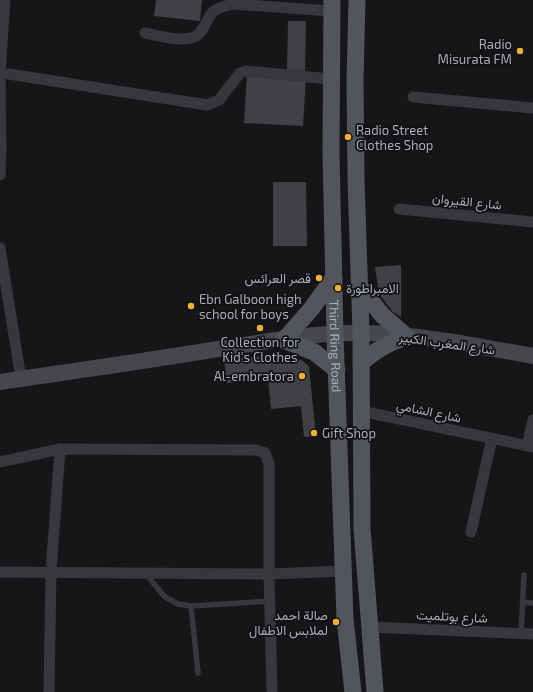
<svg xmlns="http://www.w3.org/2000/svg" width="533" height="692" font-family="'Exo 2',Vazirmatn,sans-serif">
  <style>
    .building { fill: #404145 }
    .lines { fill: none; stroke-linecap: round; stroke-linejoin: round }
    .lane { stroke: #37383d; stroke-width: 5.5 }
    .street { stroke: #37383d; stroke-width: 11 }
    .secondary { stroke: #45474d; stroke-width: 16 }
    .primary { stroke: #53555c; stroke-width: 17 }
    .poi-dot { fill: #f2b134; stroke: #111113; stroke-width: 1.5 }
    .labels { text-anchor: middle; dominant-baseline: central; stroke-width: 3.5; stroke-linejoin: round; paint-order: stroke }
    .poi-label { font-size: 13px; fill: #a8adb8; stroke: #111113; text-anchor: end }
    .street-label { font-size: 13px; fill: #a8adb8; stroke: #111113 }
  </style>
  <rect width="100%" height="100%" fill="#161618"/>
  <g class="building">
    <path d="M156 0H202L200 21 154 16Z"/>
    <path d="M288 21H306L305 71 287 70Z"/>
    <path d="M247 73 306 77 303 126 244 123Z"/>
    <path d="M273 182H306L307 246H273Z"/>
    <path d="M401 265V317L393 312 379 294 375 267Z"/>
    <path d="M286 354 303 361 309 367 316 436 304 437 301 406 271 409 268 379 227 383 224 360Z"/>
  </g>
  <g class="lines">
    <g class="lane">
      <path d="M145 573 164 596 178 604 191 606 270 601"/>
      <path d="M523 602 533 603"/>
      <path d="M191 606 198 673"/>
      <path d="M521 634 524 575"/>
    </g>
    <g class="street">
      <path d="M145 33C160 36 180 42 194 37 204 33 206 19 213 12 218 7 226 6 233 4L331 11"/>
      <path d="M9 74 207 105 219 100 240 73 245 71 331 79"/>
      <path d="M413 97 533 108"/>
      <path d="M0 175 1 148 0 75 5 0"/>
      <path d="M399 209 533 222"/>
      <path d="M0 248 21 379"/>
      <path d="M361 411 533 447"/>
      <path d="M527 446 533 420"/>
      <path d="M0 462 60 449 256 450 265 453 269 464V574L272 692"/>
      <path d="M471 532 492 438"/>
      <path d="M0 572 269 574 344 571"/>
      <path d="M369 627 533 634"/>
      <path d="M49 692 51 572 60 449"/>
    </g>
    <path class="secondary" d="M0 382C73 371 146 361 218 349 266 342 314 332 362 333 420 334 477 346 533 356"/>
    <g class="primary">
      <path id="s1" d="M332 0 331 153 335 334 345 619 353 692"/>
      <path d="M357 0 355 80 356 179 361 333 362 529 375 692"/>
      <path d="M334 277 312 308 284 340 314 352 337 370"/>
      <path d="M360 287 382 315 407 337"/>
      <path d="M361 363C376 350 388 343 407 337"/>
    </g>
  </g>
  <g class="poi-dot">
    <circle cx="520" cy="51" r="4"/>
    <circle cx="348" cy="137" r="4"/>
    <circle cx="319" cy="278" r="4"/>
    <circle cx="338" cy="288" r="4"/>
    <circle cx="191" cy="306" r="4"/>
    <circle cx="260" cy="328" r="4"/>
    <circle cx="302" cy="376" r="4"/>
    <circle cx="314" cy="433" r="4"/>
    <circle cx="336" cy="622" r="4"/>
  </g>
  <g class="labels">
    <g class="poi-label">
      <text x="512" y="44">Radio<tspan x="512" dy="15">Misurata FM</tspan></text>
      <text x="356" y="130" text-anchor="start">Radio Street<tspan x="356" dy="15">Clothes Shop</tspan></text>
      <text x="311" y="278">قصر العرائس</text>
      <text x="346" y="288" text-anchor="start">الامبراطورة</text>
      <text x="199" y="299" text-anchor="start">Ebn Galboon high<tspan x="199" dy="15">school for boys</tspan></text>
      <text x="260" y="342" text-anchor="middle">Collection for<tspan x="260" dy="15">Kid's Clothes</tspan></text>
      <text x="294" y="376">Al-embratora</text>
      <text x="322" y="433" text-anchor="start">Gift Shop</text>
      <text x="328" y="615">صالة احمد<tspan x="328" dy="15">لملابس الاطفال</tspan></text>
    </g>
    <g class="street-label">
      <text transform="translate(467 201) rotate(6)">شارع القيروان</text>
      <text transform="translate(447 343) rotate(8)">شارع المغرب الكبير</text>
      <text stroke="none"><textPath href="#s1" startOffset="346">Third Ring Road</textPath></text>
      <text transform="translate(429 411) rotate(12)">شارع الشامي</text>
      <text transform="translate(452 616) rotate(3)">شارع بوتلميت</text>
    </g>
  </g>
</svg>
